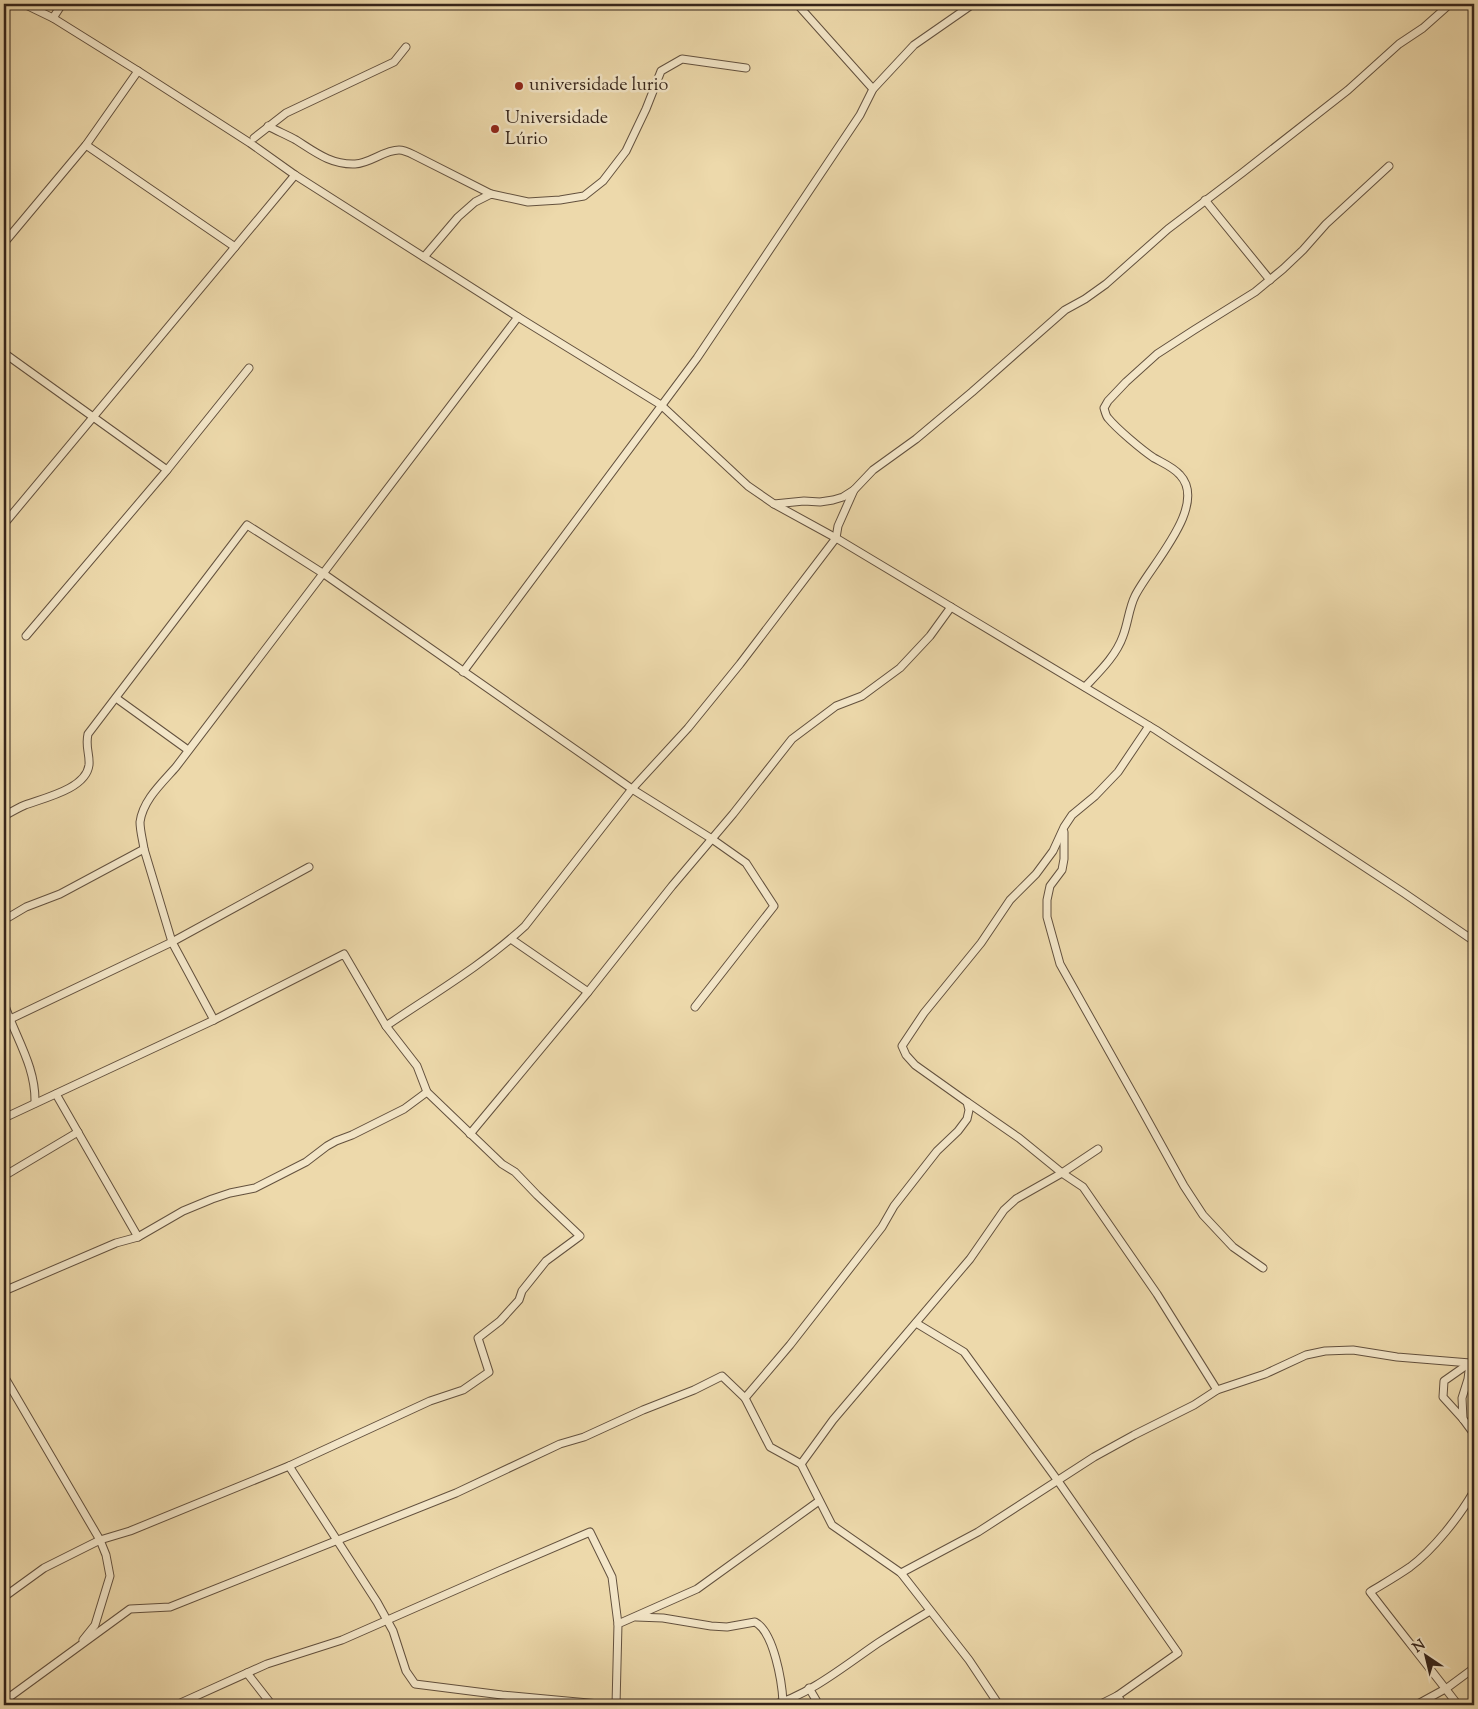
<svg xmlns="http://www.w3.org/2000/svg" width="1478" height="1709" font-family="'Sorts Mill Goudy',serif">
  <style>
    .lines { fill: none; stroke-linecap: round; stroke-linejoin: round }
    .minor-casing { stroke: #63513e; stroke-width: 9 }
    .minor { stroke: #f3e6c8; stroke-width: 7 }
    .poi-dot { fill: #8f2418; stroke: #f3e6c8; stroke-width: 2 }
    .labels { text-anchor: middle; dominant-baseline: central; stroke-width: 5; stroke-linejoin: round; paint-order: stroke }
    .poi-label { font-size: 18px; fill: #35241a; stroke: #f3e6c8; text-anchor: start }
  </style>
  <rect width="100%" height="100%" fill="#edd9ab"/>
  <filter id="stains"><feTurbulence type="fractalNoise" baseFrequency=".004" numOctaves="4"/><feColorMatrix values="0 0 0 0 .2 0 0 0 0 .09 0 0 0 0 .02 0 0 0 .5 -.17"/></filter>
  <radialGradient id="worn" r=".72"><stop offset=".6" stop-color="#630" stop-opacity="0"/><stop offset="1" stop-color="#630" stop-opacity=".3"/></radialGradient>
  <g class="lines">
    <defs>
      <g id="minor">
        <path d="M24 4 53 18 138 71 250 143 295 175 518 317 661 405 748 486 774 504 836 538 1156 730 1404 893 1474 941"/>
        <path d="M797 4 873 89"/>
        <path d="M53 18 62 4"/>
        <path d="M268 126C277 131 287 135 296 140 315 152 331 165 355 164 371 163 384 150 399 150 404 150 410 153 414 155L491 194"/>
        <path d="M254 138 286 113 394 62 406 47"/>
        <path d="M86 145 235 247"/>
        <path d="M1205 200 1270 280"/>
        <path d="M4 243 86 145 138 71"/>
        <path d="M424 257 458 217 475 202 491 194 528 202 560 200 584 196 603 181 626 151 646 109 661 71 682 59 746 68"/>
        <path d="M4 353 167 470"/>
        <path d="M774 504 804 501 820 502 833 500 843 497 854 490 873 470 916 439 972 392 1065 310 1085 299 1106 284 1168 229 1242 173 1348 90 1399 44 1423 28 1450 4"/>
        <path d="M4 524 295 175"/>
        <path d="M26 636 167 470 249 368"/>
        <path d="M463 672 697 358 860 115 873 89 914 45 973 4"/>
        <path d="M1085 687C1099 672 1116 656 1123 636 1128 623 1129 608 1135 596 1149 567 1209 506 1180 475 1173 467 1163 463 1154 458 1142 450 1117 429 1108 418 1106 416 1105 411 1104 408L1108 401 1126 382 1157 354 1194 330 1255 292 1283 269 1303 250 1326 224 1389 166"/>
        <path d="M116 698 188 750"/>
        <path d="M4 816C11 812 18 808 25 805 44 798 86 789 89 765 90 754 85 747 88 734L247 525 324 574 632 789 712 839 746 863 774 906 695 1007"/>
        <path d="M1064 832V859L1062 870 1050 886 1047 900V917L1060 964 1137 1101 1184 1186 1203 1215 1233 1247 1263 1268"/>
        <path d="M144 849 172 942 214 1020"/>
        <path d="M4 920 26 907 60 894 144 849C143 841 140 831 140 822 143 800 162 783 176 767L518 317"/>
        <path d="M511 939 588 992"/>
        <path d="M4 1003C15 1037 36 1066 35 1103"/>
        <path d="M4 1022 172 942 309 867"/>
        <path d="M386 1026C433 994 483 965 525 926L632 789 688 728 740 664 836 538 838 526 854 490"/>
        <path d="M56 1094 138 1237"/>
        <path d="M967 1102 1019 1138 1062 1173 1083 1187 1157 1294 1217 1390"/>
        <path d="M4 1118 214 1020 344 954 386 1026 417 1066 427 1092 502 1164 515 1172 537 1195 580 1236 546 1261 522 1291 519 1300 500 1321 478 1338 489 1372 463 1390 430 1401 289 1466 130 1531 100 1540 44 1568 4 1597"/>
        <path d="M470 1134 588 992 672 886 733 814 792 739 836 706 862 696 900 668 930 636 951 607"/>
        <path d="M4 1176 78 1132"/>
        <path d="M4 1291 116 1243 138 1237 183 1211 212 1199 230 1193 255 1188 306 1162 327 1146 336 1141 352 1135 404 1109 427 1092"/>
        <path d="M916 1323 964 1352 1058 1481 1178 1653 1117 1696 1099 1705"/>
        <path d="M1474 1360 1444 1381 1443 1397 1463 1419 1474 1434"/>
        <path d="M4 1376 100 1540 106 1555 110 1576 95 1625 83 1640"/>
        <path d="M745 1398 790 1345 861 1254 882 1227 894 1206 937 1151 958 1131 967 1119 969 1110 967 1102 915 1065 906 1055 902 1046 924 1013 981 943 1010 900 1036 874 1053 851 1064 827 1072 815 1095 796 1118 772 1149 726"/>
        <path d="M801 1464 833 1420 970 1259 1004 1210 1016 1199 1062 1173 1098 1149"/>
        <path d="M289 1466 377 1602 393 1631 406 1671 415 1684 502 1695 610 1705"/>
        <path d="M901 1573 978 1532 1094 1457 1134 1435 1194 1405 1217 1390 1265 1374 1306 1355 1325 1351 1353 1350 1397 1357 1470 1363 1468 1379 1462 1398 1463 1419"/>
        <path d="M636 1617 663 1618 711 1626 727 1627 755 1622C774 1632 782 1682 783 1702"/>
        <path d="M247 1673 272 1705"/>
        <path d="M809 1688 819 1705"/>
        <path d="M4 1694 11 1705"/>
        <path d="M1117 1696 1124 1705"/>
        <path d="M4 1701 130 1609 170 1607 456 1493 560 1444 584 1437 643 1410 694 1390 722 1376 745 1398 770 1447 801 1464 832 1525 901 1573 969 1660 999 1705"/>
        <path d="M176 1705 267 1664 342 1640 499 1571 590 1532 612 1577 618 1624"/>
        <path d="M616 1705 618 1624 697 1589 819 1501"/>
        <path d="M772 1705C808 1696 847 1664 878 1643 895 1632 913 1621 930 1611"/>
        <path d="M1416 1705 1447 1688 1474 1668"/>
        <path d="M1458 1705C1429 1667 1399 1630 1370 1592 1383 1584 1397 1576 1410 1567 1433 1550 1460 1516 1474 1491"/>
      </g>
    </defs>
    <use href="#minor" class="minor-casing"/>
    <use href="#minor" class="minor"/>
  </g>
  <g class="poi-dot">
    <circle cx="519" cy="86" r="5"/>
    <circle cx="495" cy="129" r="5"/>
  </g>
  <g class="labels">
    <g class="poi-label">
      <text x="529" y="86">universidade lurio</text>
      <text x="505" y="119">Universidade<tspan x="505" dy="21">Lúrio</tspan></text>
    </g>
  </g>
  <rect width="1478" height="1709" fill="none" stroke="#edd9ab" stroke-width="20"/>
  <rect x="5" y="5" width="1468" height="1699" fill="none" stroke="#35241a" stroke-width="2.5"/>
  <rect x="10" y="10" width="1458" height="1689" fill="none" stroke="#35241a"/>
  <g transform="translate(1426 1656) rotate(325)" stroke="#f3e6c8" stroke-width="4" paint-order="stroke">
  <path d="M0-4L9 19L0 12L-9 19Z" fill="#35241a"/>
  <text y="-8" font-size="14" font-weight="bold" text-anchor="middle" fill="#35241a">N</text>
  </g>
  <rect width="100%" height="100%" filter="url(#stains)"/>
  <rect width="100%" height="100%" fill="url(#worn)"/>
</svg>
